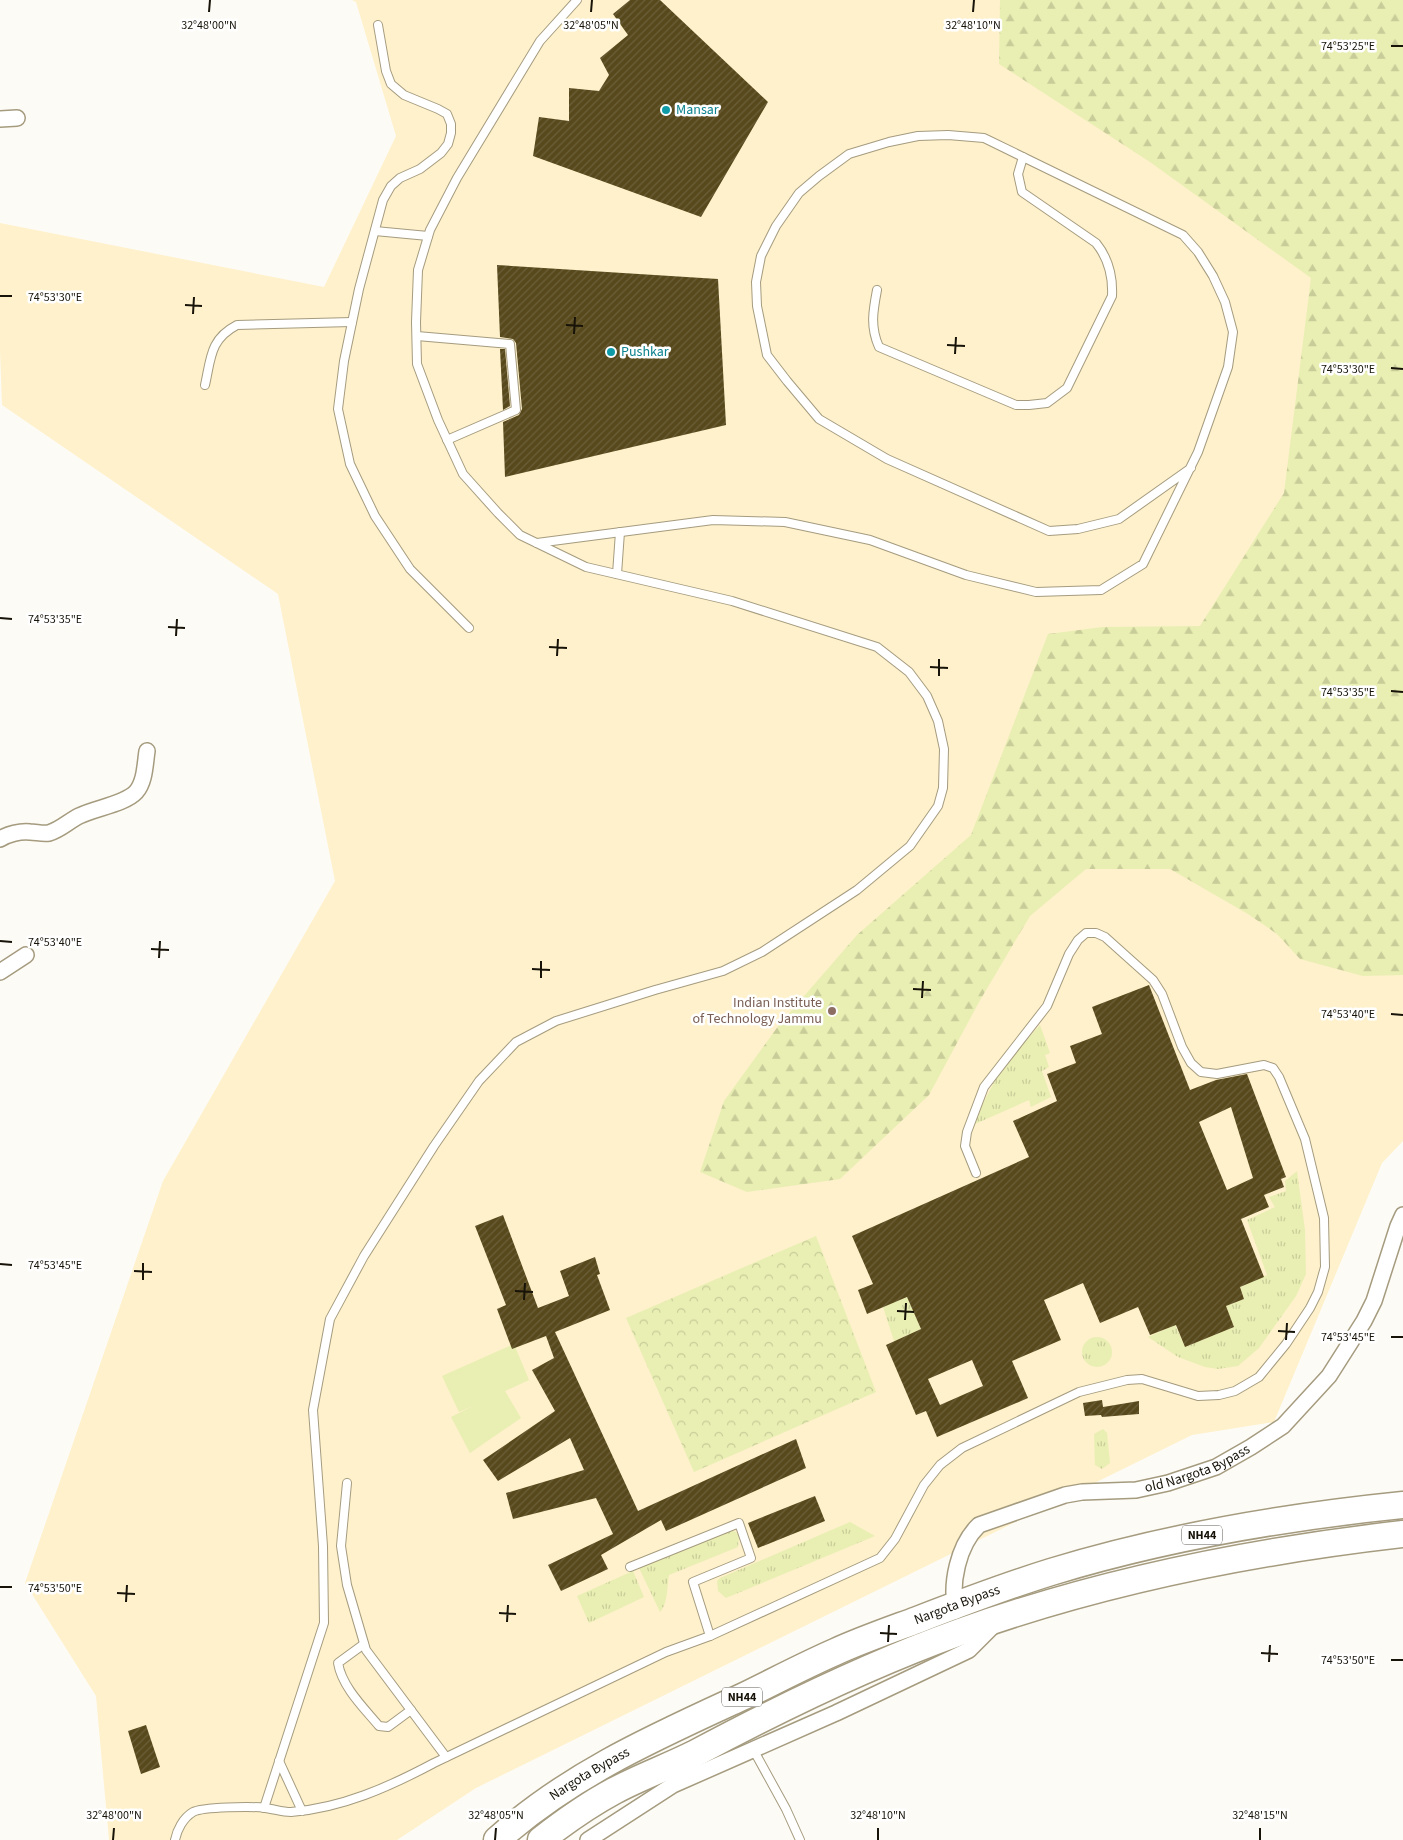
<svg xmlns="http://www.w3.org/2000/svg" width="1403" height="1840" font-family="'Source Sans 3',sans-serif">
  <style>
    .built { fill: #fef1cb }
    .grass { fill: url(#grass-tufts) }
    .forest { fill: url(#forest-firs) }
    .park { fill: url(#park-crowns) }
    .garden { fill: #e9efb3 }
    .building { fill: url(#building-hatch); fill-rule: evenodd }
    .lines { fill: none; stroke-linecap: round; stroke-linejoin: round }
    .lane-casing { stroke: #a59b7f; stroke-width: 10 }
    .street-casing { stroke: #a59b7f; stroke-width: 18 }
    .highway-casing { stroke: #a59b7f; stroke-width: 29 }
    .lane { stroke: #fff; stroke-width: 8 }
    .street { stroke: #fff; stroke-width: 15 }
    .highway { stroke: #fff; stroke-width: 26 }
    .ticks { fill: none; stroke: #171309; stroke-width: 2 }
    .culture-dot { fill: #0f9aa8; stroke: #fff; stroke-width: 2 }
    .education-dot { fill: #8d6e63; stroke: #fff; stroke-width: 2 }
    .labels { text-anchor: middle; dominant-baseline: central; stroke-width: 5; stroke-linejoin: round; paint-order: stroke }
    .shield { fill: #fff; stroke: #5d5a53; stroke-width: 1 }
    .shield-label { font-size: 12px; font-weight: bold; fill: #171309 }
    .culture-label { font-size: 14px; fill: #0d838f; stroke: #fff; text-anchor: start }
    .education-label { font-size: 14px; fill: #785e54; stroke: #fff; text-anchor: end }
    .street-label { font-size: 14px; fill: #171309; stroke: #fff }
    .ticks-label { font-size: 12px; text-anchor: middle; fill: #171309; stroke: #fff; stroke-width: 5; stroke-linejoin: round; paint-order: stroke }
  </style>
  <defs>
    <pattern id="grass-tufts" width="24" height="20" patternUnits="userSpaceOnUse" patternTransform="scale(1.25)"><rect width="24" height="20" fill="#e9efb3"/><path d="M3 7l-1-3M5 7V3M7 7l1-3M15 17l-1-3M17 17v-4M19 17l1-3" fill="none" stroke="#c7cc99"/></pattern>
    <pattern id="forest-firs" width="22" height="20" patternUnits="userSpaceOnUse" patternTransform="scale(1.25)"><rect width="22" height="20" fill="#e9efb3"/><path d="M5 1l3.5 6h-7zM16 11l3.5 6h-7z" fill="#c7cc99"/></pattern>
    <pattern id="park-crowns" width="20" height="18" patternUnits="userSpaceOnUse" patternTransform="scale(1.25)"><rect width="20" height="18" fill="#e9efb3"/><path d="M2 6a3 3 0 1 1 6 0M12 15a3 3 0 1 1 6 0" fill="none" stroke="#c7cc99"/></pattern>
    <pattern id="building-hatch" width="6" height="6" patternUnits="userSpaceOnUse" patternTransform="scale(1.25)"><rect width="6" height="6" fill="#58491c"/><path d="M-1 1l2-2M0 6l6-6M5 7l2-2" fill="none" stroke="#6b5f3b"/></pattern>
  </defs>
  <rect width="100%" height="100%" fill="#fdfbf5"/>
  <path class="built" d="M352 0H1403V1141L1382 1163 1274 1422 1192 1435 476 1788 397 1840H109L96 1696 25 1583 163 1181 335 881 278 594 2 405 0 350V223L324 287 396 136 356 2Z"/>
  <g class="grass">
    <path d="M1040 1025 1050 1053 1045 1055 1049 1067 1042 1071 1051 1097 1031 1107 1029 1100 975 1124 981 1107 1002 1067Z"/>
    <path d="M1297 1171 1305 1230 1306 1274 1296 1296 1259 1348 1238 1366 1218 1369 1205 1367 1178 1357 1148 1337 1175 1325 1185 1347 1234 1327 1226 1306 1244 1299 1240 1287 1267 1275 1247 1220 1275 1207 1269 1197 1286 1191 1285 1181Z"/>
    <path d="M907 1297 921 1329 894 1341 883 1307Z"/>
    <circle cx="1097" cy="1352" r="15"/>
    <path d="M1103 1429 1107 1433 1110 1463 1102 1469 1095 1465 1094 1434Z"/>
    <path d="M850 1522 875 1536 726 1598 718 1591 717 1581 720 1578Z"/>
    <path d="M730 1530 736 1532 739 1536 738 1547 669 1575C667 1586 668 1604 660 1612L639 1568Z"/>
    <path d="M633 1571 644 1597 589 1623 577 1596Z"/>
  </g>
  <path class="forest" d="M1000 0H1403V975L1363 976 1300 959 1277 934 1248 914 1170 869H1086L1030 916 979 1002 929 1095 840 1179 747 1192 700 1172 724 1101 779 1025 857 935 971 835 1048 634 1103 627 1200 626 1284 493 1311 278 1150 162 999 64Z"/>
  <path class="park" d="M816 1236 876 1392 694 1472 626 1318Z"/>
  <path class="garden" d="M514 1344 529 1380 505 1391 521 1418 470 1453 451 1417 475 1405 459 1412 442 1376Z"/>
  <g class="building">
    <path d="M630 0H660L768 102 701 217 533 156 539 117 569 121V88L599 91 609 75 600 58 628 35 613 14Z"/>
    <path d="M497 265 718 279 726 425 505 477 503 422 519 415 522 409 516 343 513 339 500 337Z"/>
    <path d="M500 349H505L510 406 503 410Z"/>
    <path d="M1149 985 1190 1090 1216 1080 1247 1074 1286 1177 1281 1179 1284 1187 1264 1195 1269 1207 1241 1219 1264 1277 1240 1287 1244 1299 1226 1306 1234 1327 1185 1347 1176 1325 1150 1335 1138 1307 1100 1323 1083 1283 1044 1300 1061 1340 1012 1361 1028 1398 937 1437 926 1411 916 1415 886 1345 921 1329 907 1297 867 1314 858 1290 873 1284 852 1236 1029 1157 1013 1121 1057 1101 1047 1074 1076 1063 1070 1046 1102 1034 1092 1007ZM1231 1107 1253 1178 1227 1190 1199 1122ZM972 1360 983 1386 940 1405 928 1379Z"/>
    <path d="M503 1215 538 1308 569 1296 560 1271 595 1257 600 1274 597 1275 610 1310 555 1332 638 1511 796 1439 806 1468 666 1531 661 1520 601 1555 608 1569 561 1591 548 1565 613 1534 596 1498 513 1519 506 1493 584 1470 570 1438 498 1481 483 1460 555 1411 532 1370 554 1358 546 1336 512 1349 497 1309 506 1305 475 1226Z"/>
    <path d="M1102 1400 1103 1407 1139 1401V1414L1102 1417 1101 1415 1085 1416 1083 1403Z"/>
    <path d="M815 1496 825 1521 758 1548 748 1523Z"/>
    <path d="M146 1725 160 1767 141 1774 128 1731Z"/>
  </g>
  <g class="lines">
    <defs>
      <g id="lane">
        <path d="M378 25 386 71 391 84 404 95 438 109 447 114 451 124V133L448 144 441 153 420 169 400 178 391 186 383 200 359 289 344 361 338 409 350 464 375 516 410 569 469 628"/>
        <path d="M375 231 428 236"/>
        <path d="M877 290C873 311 870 327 879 347L1016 405H1029L1047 403 1067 388 1112 296C1113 276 1109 259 1096 243L1022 192 1018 174 1023 157"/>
        <path d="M417 336 510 344 516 410 447 440"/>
        <path d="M205 385C211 358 210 339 237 325L352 322"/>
        <path d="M537 543 713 520 785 522 870 540 966 575 1036 592 1101 590 1143 564 1198 452 1228 367 1233 332 1225 302 1213 276 1198 252 1183 235 984 138 948 135 918 136 889 142 849 154 819 176 799 193 776 226 761 256 756 282 757 306 767 355 787 381 819 419 887 459 1049 531 1078 529 1119 519 1191 468"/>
        <path d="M617 574 620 532"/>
        <path d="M347 1483 341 1546 347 1585 366 1650 446 1757"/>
        <path d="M630 1567 739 1523 751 1558 693 1582 710 1636"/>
        <path d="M364 1644 338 1663C342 1687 364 1708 379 1726L388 1727 411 1710"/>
        <path d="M753 1749 786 1809 800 1840"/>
        <path d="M279 1761 302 1811"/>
        <path d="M264 1808 324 1623 323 1546 313 1410 330 1319 364 1256 434 1146 479 1081 516 1042 556 1021 655 990 723 971 762 952 857 890 910 846 938 806 943 788 944 749 938 721 927 696 909 672 877 647 732 601 586 567 520 535 498 513 463 474 438 420 417 364 416 322 418 270 430 230 457 178 540 41 577 0"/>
        <path d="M175 1840C177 1830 183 1818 193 1812 202 1807 253 1806 265 1808 274 1809 282 1812 291 1812 342 1808 389 1787 434 1763L666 1652 710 1636 880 1558 895 1539 924 1485 940 1465 962 1448 1079 1392 1127 1380 1142 1379 1198 1396 1219 1395 1235 1391 1259 1377 1286 1344 1310 1308 1318 1292 1325 1267 1324 1218 1305 1139 1279 1077 1273 1068 1264 1065 1217 1074 1201 1072 1191 1063 1182 1047 1162 994 1153 980 1105 937 1096 933H1086L1078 940 1069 954 1047 1006 984 1087 967 1132 965 1146 976 1173"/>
      </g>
      <g id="street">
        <path d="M0 119 17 118"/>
        <path d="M0 839C8 834 20 831 30 832 36 832 42 834 49 833 60 830 69 821 79 816 95 808 125 804 136 792 145 782 145 764 147 751"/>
        <path d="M0 972 26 955"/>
        <path id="s1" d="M956 1611C950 1584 958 1545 979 1525L1065 1495 1082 1492 1136 1490 1168 1483 1216 1467 1251 1447 1283 1426 1329 1376 1364 1321 1374 1301 1398 1226 1403 1215"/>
        <path d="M588 1840 673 1785 836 1713 969 1650 993 1626"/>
      </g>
      <g id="highway">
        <path id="s2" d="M497 1840C569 1775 655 1737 742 1697 773 1682 803 1666 835 1652 861 1640 890 1630 917 1620 961 1603 1006 1586 1051 1572 1166 1537 1284 1517 1403 1505"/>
        <path d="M541 1840C564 1822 588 1805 614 1791 640 1777 668 1767 694 1754 780 1708 868 1665 960 1632 1102 1581 1253 1551 1403 1534"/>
      </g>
    </defs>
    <use href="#lane" class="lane-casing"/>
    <use href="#street" class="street-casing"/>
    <use href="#highway" class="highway-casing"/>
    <use href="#lane" class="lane"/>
    <use href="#street" class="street"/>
    <use href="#highway" class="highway"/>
  </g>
  <path class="ticks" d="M209 12 210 0M591 12 592 0M973 12 974 0M1391 46H1403M0 296H12M185 305 202 306M193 314 194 297M566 325 583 326M574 334 575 317M947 345 965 346M955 354 956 337M1391 368 1403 369M0 618 12 619M168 627 185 628M176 636 177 619M549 647 567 648M557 656 558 639M930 667 948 668M939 676V659M1391 691 1403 692M0 941 12 942M151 949 169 950M159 958 160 941M532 969 550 970M541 978V961M913 989 931 990M922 998 923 981M1391 1014 1403 1015M0 1264 12 1265M134 1271 152 1272M143 1280V1263M515 1291 533 1292M524 1300 525 1283M897 1311 914 1312M905 1320 906 1303M1278 1331 1295 1332M1391 1337H1403M1286 1340 1287 1323M0 1587H12M117 1593 135 1594M126 1602 127 1585M499 1613 516 1614M507 1622 508 1605M880 1633 897 1634M888 1642 889 1625M1261 1653 1278 1654M1391 1660H1403M1269 1662 1270 1645M113 1840 114 1828M495 1840 496 1828M878 1840V1828M1260 1840V1828"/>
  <g class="culture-dot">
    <circle cx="666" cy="110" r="5"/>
    <circle cx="611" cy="352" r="5"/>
  </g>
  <circle class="education-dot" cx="832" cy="1011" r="5"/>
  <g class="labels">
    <g class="shield">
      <rect x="1182" y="1525.5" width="40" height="19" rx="4"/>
      <rect x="722" y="1687.5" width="40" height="19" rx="4"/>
    </g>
    <g class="shield-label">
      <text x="1202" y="1535">NH44</text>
      <text x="742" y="1697">NH44</text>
    </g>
    <g class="culture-label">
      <text x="676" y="110">Mansar</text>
      <text x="621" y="352">Pushkar</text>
    </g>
    <g class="education-label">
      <text x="822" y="1003">Indian Institute<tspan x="822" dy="16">of Technology Jammu</tspan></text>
    </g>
    <g class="street-label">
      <text stroke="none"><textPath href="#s1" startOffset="320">old Nargota Bypass</textPath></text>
      <text stroke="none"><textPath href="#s2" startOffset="519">Nargota Bypass</textPath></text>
      <text stroke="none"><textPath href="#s2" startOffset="114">Nargota Bypass</textPath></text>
    </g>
  </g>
  <g class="ticks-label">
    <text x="209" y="29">32°48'00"N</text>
    <text x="591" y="29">32°48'05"N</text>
    <text x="973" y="29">32°48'10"N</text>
    <text x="1348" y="50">74°53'25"E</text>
    <text x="55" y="301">74°53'30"E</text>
    <text x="1348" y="373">74°53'30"E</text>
    <text x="55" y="623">74°53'35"E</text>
    <text x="1348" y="696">74°53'35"E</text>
    <text x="55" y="946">74°53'40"E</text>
    <text x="1348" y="1018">74°53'40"E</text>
    <text x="55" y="1269">74°53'45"E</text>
    <text x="1348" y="1341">74°53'45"E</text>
    <text x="55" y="1592">74°53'50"E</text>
    <text x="1348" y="1664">74°53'50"E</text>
    <text x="114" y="1819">32°48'00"N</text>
    <text x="496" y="1819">32°48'05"N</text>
    <text x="878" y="1819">32°48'10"N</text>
    <text x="1260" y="1819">32°48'15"N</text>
  </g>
</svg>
